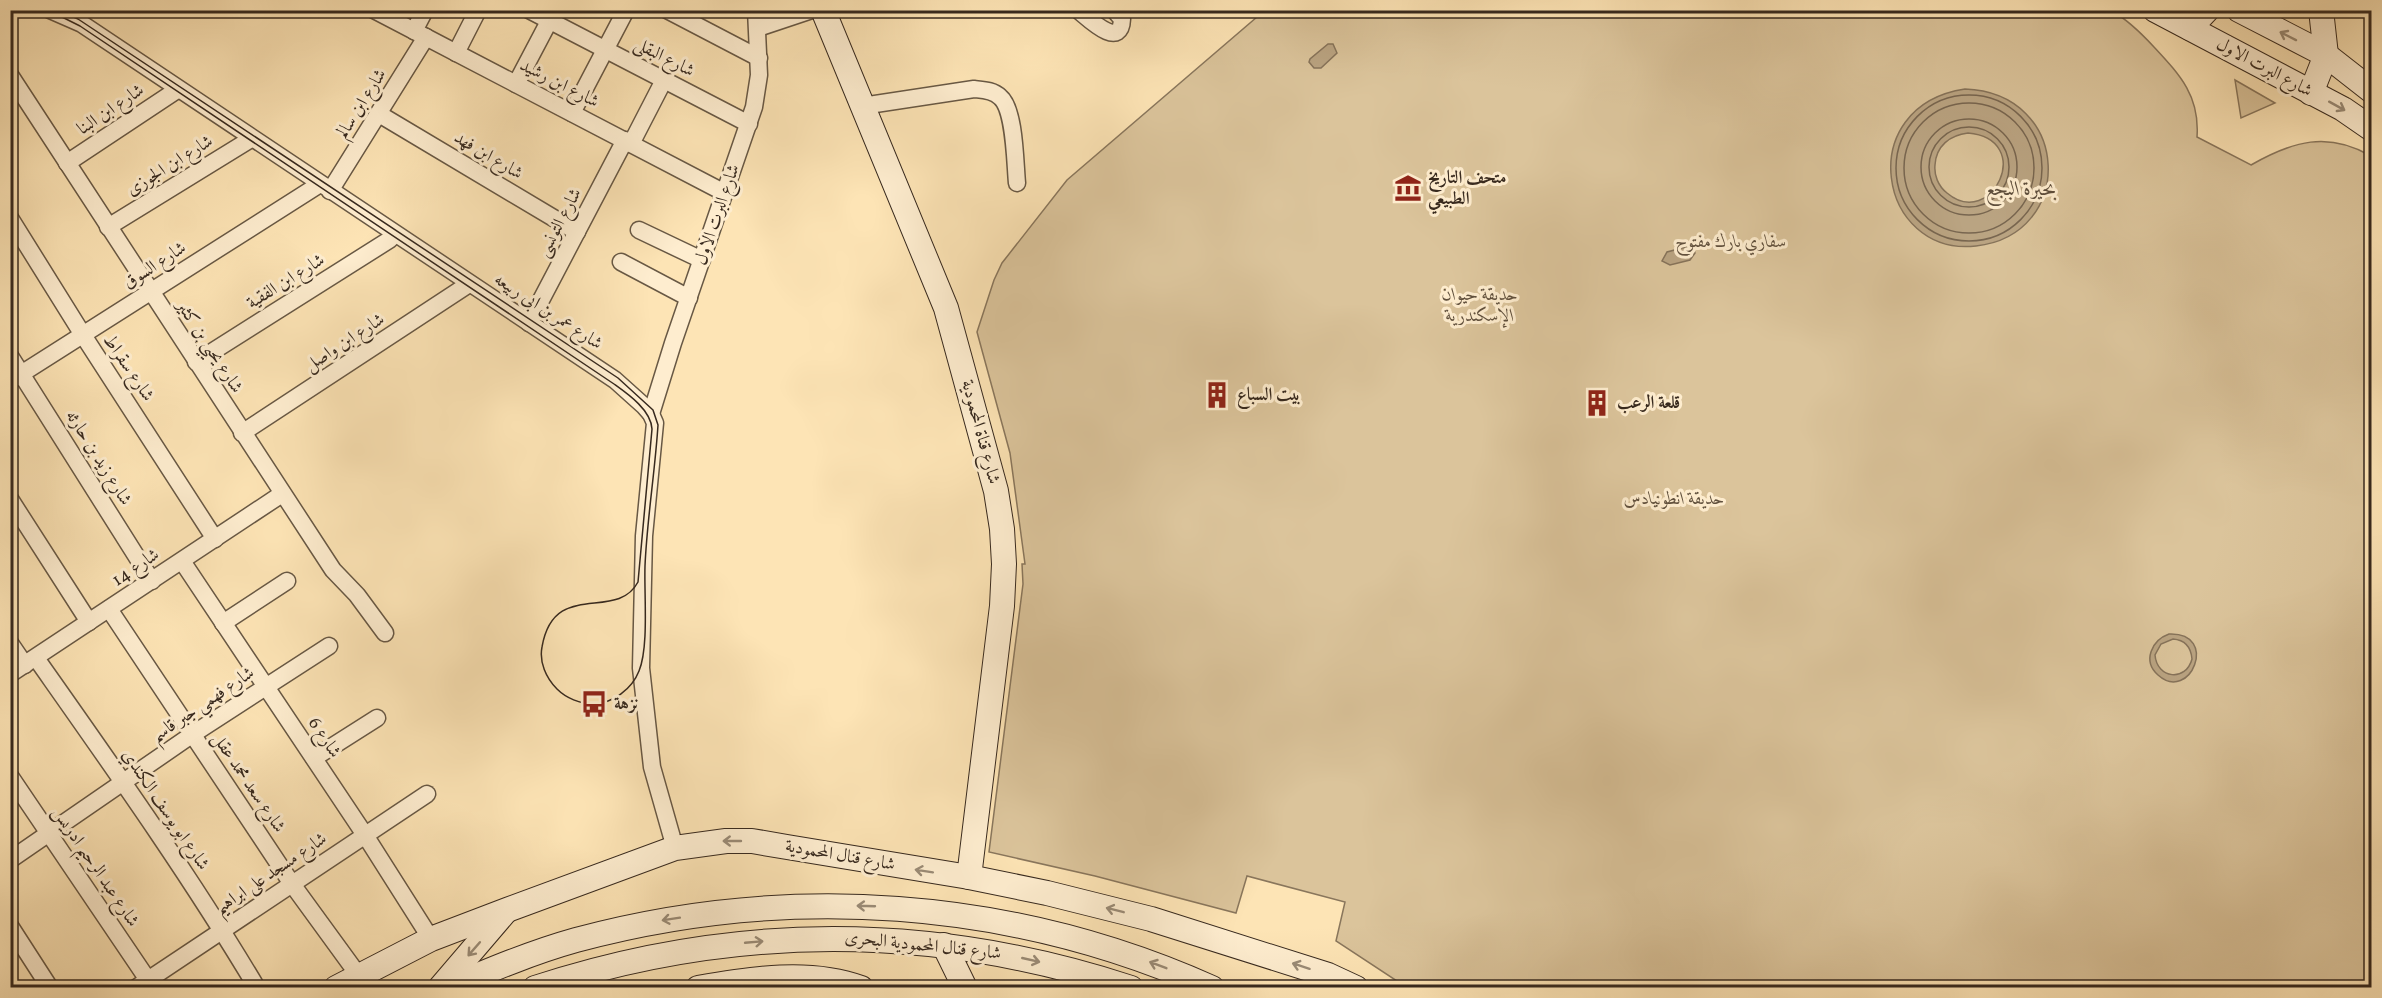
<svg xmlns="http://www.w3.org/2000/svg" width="2382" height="998" font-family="Vollkorn,Amiri,serif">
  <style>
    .green { fill: #dbc49b; stroke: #89765c; stroke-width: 1.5 }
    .water { fill: #baa482; stroke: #86735a; stroke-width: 1.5; fill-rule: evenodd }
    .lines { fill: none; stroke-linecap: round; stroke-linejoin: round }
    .shore { stroke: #786650; stroke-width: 1.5 }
    .street-casing { stroke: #685844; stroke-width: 19 }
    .secondary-casing { stroke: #37291e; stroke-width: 26 }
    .street { stroke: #feedcf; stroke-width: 16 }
    .secondary { stroke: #feedcf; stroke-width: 24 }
    .tram { stroke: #37291e; stroke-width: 1.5 }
    .oneway { stroke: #9a8b76 }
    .labels { text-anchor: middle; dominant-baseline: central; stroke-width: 6; stroke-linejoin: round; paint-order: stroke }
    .street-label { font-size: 18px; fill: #37291e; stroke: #feedcf }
    .poi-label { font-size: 18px; font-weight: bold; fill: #37291e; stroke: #feedcf; text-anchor: start }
    .park-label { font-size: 18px; font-style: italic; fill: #60503d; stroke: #feedcf }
    .water-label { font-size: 20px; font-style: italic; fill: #5e4e3c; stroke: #feedcf }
  </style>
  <rect width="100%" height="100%" fill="#fde4b5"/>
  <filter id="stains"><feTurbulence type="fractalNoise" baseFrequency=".00333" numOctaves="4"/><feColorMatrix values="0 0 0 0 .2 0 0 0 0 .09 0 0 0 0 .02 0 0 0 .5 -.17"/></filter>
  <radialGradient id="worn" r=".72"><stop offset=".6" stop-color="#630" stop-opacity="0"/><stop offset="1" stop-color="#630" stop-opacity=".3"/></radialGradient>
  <g class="green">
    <path d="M1264 11H2112C2128 20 2142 34 2154 47 2180 75 2200 96 2197 137L2251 165C2293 141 2328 131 2371 156V987H1406L1336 941 1345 902 1247 876 1236 913 1095 876 989 852 1023 584 1022 564H1025L1010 453 977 332 994 280 1002 263 1067 180Z"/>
    <path d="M2235 80 2275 103 2241 118Z"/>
  </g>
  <g class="water">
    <path d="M1328 44H1333L1337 53 1321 68H1314L1309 62 1310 59Z"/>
    <path d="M1965 89C2072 93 2076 235 1976 246 1878 257 1852 106 1965 89ZM1968 133C2036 139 1992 231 1947 193 1938 186 1934 175 1935 165 1936 146 1950 135 1968 133Z"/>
    <path d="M1686 247 1694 249 1695 253 1690 260 1670 265 1662 261 1667 252Z"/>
    <path d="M2169 634C2220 632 2190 704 2158 675 2142 661 2152 640 2169 634ZM2173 639C2185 640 2191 647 2192 659 2186 682 2157 679 2155 655L2161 644Z"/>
  </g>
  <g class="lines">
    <g class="shore">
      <circle cx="1969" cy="168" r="73"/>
      <circle cx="1969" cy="168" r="65"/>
      <circle cx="1969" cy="167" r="48"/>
      <circle cx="1969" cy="167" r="40"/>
    </g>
    <defs>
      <g id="street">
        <path d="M50 10 82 24 615 380 644 406 651 414 655 423 644 536 641 668 652 767 675 848"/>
        <path d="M374 10 725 193"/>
        <path d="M529 10 749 124"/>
        <path d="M667 10 759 58"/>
        <path d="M1078 10C1088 18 1121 51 1122 19L1114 10"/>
        <path d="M758 28 812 10"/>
        <path d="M414 31 425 10"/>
        <path d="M456 53 478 10"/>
        <path d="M10 75 333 570 357 595 385 633"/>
        <path d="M516 84 555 10"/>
        <path d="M862 106 974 89C983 90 993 90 1000 97 1015 109 1015 163 1017 183"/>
        <path d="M572 113 626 10"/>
        <path d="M379 114 577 232"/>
        <path d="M631 144 664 80"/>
        <path d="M67 163 177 90"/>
        <path d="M330 191 426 37"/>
        <path d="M10 218 83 335 215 539"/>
        <path d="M108 227 251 139"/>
        <path d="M639 230 702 260"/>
        <path d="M621 262 689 298"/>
        <path d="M529 323 625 140"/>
        <path d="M10 356 152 581"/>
        <path d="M196 362 389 240 395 234"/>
        <path d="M10 381 320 184"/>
        <path d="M651 414 673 343 754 107 759 75 756 10"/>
        <path d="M242 433 469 284"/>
        <path d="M10 499 89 622"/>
        <path d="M182 561 365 835 431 939"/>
        <path d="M109 609 292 884 359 976"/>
        <path d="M223 623 287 581"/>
        <path d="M10 643 25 665"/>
        <path d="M36 658C112 766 189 874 257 988"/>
        <path d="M10 674 282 494"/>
        <path d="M314 758 377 718"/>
        <path d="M10 776 148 980"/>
        <path d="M10 860 193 734 329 646"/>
        <path d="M10 926 50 988"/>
        <path d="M136 988 427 794"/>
      </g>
      <g id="secondary">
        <path d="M823 10 946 308 996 491 1002 529 1004 564 1002 606 969 877"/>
        <path d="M2155 10 2343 109 2372 129"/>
        <path d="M2239 10 2326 55 2372 91"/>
        <path d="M2190 28 2207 10"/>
        <path d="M2311 93 2326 55 2321 10"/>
        <path d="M944 945 965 988"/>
        <path d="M336 988 431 939 507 910 675 848 726 841H752L787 847 969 877 1047 893 1151 919 1328 975 1356 988"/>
        <path d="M440 988 505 912"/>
        <path d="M448 988C490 970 533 952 576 940 788 883 1011 898 1212 988"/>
        <path d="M535 988C733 923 933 923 1131 988"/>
        <path d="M698 988C751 979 809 969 861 988"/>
      </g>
    </defs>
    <use href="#street" class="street-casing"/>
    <use href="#secondary" class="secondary-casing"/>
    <use href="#street" class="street"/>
    <use href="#secondary" class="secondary"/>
    <g class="tram">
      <path d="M38 10 58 15 80 26 614 384C628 394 651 410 652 429L638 582C616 623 554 578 542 647 539 662 546 678 557 689 566 698 580 704 594 704 613 703 632 689 639 671 649 647 644 594 645 566 647 519 655 472 658 425L653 410 618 378 78 19 58 10"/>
      <path d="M10 13 20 10"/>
    </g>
  </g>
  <defs><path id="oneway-shaft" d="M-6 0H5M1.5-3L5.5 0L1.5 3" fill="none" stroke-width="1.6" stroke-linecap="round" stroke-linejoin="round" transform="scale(1.5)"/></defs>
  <g class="oneway">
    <use href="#oneway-shaft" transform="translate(2288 36) rotate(-153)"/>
    <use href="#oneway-shaft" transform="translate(2337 106) rotate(29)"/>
    <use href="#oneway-shaft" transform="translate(732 841) rotate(-180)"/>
    <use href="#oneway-shaft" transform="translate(924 871) rotate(-171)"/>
    <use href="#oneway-shaft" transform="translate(866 906) rotate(-178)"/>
    <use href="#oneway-shaft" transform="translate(1115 910) rotate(-166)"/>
    <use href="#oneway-shaft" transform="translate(671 919) rotate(171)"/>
    <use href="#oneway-shaft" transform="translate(754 942) rotate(-5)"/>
    <use href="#oneway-shaft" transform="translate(474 949) rotate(131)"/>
    <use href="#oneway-shaft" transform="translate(1031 960) rotate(13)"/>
    <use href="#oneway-shaft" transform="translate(1158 965) rotate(-159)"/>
    <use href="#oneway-shaft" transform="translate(1301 966) rotate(-162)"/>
  </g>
  <defs>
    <symbol id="museum-bare" viewBox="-9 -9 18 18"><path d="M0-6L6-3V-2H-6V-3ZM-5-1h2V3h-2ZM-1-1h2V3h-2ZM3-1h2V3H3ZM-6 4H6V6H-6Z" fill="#8f2418" stroke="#feedcf" stroke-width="2.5" paint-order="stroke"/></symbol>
    <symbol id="building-bare" viewBox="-9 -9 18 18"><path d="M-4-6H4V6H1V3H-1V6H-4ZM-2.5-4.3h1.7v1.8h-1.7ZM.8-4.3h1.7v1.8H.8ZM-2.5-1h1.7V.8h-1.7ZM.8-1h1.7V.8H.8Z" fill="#8f2418" stroke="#feedcf" stroke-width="2.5" paint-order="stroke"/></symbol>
    <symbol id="bus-bare" viewBox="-9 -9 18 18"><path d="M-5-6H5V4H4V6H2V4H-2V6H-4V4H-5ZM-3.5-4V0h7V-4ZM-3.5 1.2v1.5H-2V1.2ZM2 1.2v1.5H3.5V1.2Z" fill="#8f2418" stroke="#feedcf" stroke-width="2.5" paint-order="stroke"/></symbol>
  </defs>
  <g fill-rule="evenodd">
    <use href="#museum-bare" x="1389" y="169" width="38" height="38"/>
    <use href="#building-bare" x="1198" y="376" width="38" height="38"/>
    <use href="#building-bare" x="1578" y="384" width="38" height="38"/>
    <use href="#bus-bare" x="575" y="685" width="38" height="38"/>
  </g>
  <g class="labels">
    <g class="street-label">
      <text transform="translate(664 58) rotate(27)">شارع البقلى</text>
      <text transform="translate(2264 68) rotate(28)">شارع البرت الاول</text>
      <text transform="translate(559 84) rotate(27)">شارع ابن رشيد</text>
      <text transform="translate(362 104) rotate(-58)">شارع ابن سالم</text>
      <text transform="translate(111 110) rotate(-34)">شارع ابن البنا</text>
      <text transform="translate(488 156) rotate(31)">شارع ابن فهد</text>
      <text transform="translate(170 166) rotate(-32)">شارع ابن الجوزى</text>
      <text transform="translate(718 215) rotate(-71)">شارع البرت الاول</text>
      <text transform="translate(560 223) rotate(-62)">شارع التونسى</text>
      <text transform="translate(155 266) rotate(-33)">شارع السوق</text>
      <text transform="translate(286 282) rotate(-32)">شارع ابن الفقية</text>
      <text transform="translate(548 312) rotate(33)">شارع عمر بن ابى ربيعه</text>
      <text transform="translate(345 343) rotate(-33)">شارع ابن واصل</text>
      <text transform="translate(209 347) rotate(57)">شارع يحيي بن كثير</text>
      <text transform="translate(128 368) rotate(56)">شارع سقراط</text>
      <text transform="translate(980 432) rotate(75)">شارع قناة المحمودية</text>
      <text transform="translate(98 458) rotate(58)">شارع زيد بن حارثه</text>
      <text transform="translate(136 568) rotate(-34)">شارع 14</text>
      <text transform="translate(203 705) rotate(-34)">شارع فهمي جبر قاسم</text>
      <text transform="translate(324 738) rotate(56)">شارع 6</text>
      <text transform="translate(248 783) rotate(56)">شارع سعد محمد عقل</text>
      <text transform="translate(165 810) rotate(56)">شارع ابو يوسف الكندي</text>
      <text transform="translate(840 856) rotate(10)">شارع قنال المحمودية</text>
      <text transform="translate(95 867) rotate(56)">شارع عبد الرحيم ادريس</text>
      <text transform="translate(271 874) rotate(-34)">شارع مسجد على ابراهيم</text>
      <text transform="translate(923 946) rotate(6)">شارع قنال المحمودية البحرى</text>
    </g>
    <g class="poi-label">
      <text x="1428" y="178">متحف التاريخ<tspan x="1428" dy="21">الطبيعي</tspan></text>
      <text x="1237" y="395">بيت السباع</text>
      <text x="1617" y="403">قلعة الرعب</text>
      <text x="614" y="704">نزهة</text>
    </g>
    <g class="park-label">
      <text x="1731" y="242">سفاري بارك مفتوح</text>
      <text x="1480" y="295">حديقة حيوان<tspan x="1480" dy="21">الإسكندرية</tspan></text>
      <text x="1674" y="499">حديقة انطونيادس</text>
    </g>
    <g class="water-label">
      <text x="2021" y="190">بحيرة البجع</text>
    </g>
  </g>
  <rect width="2382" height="998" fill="none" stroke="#fde4b5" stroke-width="36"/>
  <rect x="12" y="12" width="2358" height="974" fill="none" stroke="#37291e" stroke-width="3"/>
  <rect x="18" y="18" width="2346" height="962" fill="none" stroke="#37291e" stroke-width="1.5"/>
  <rect width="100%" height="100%" filter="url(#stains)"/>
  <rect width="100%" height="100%" fill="url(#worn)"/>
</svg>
